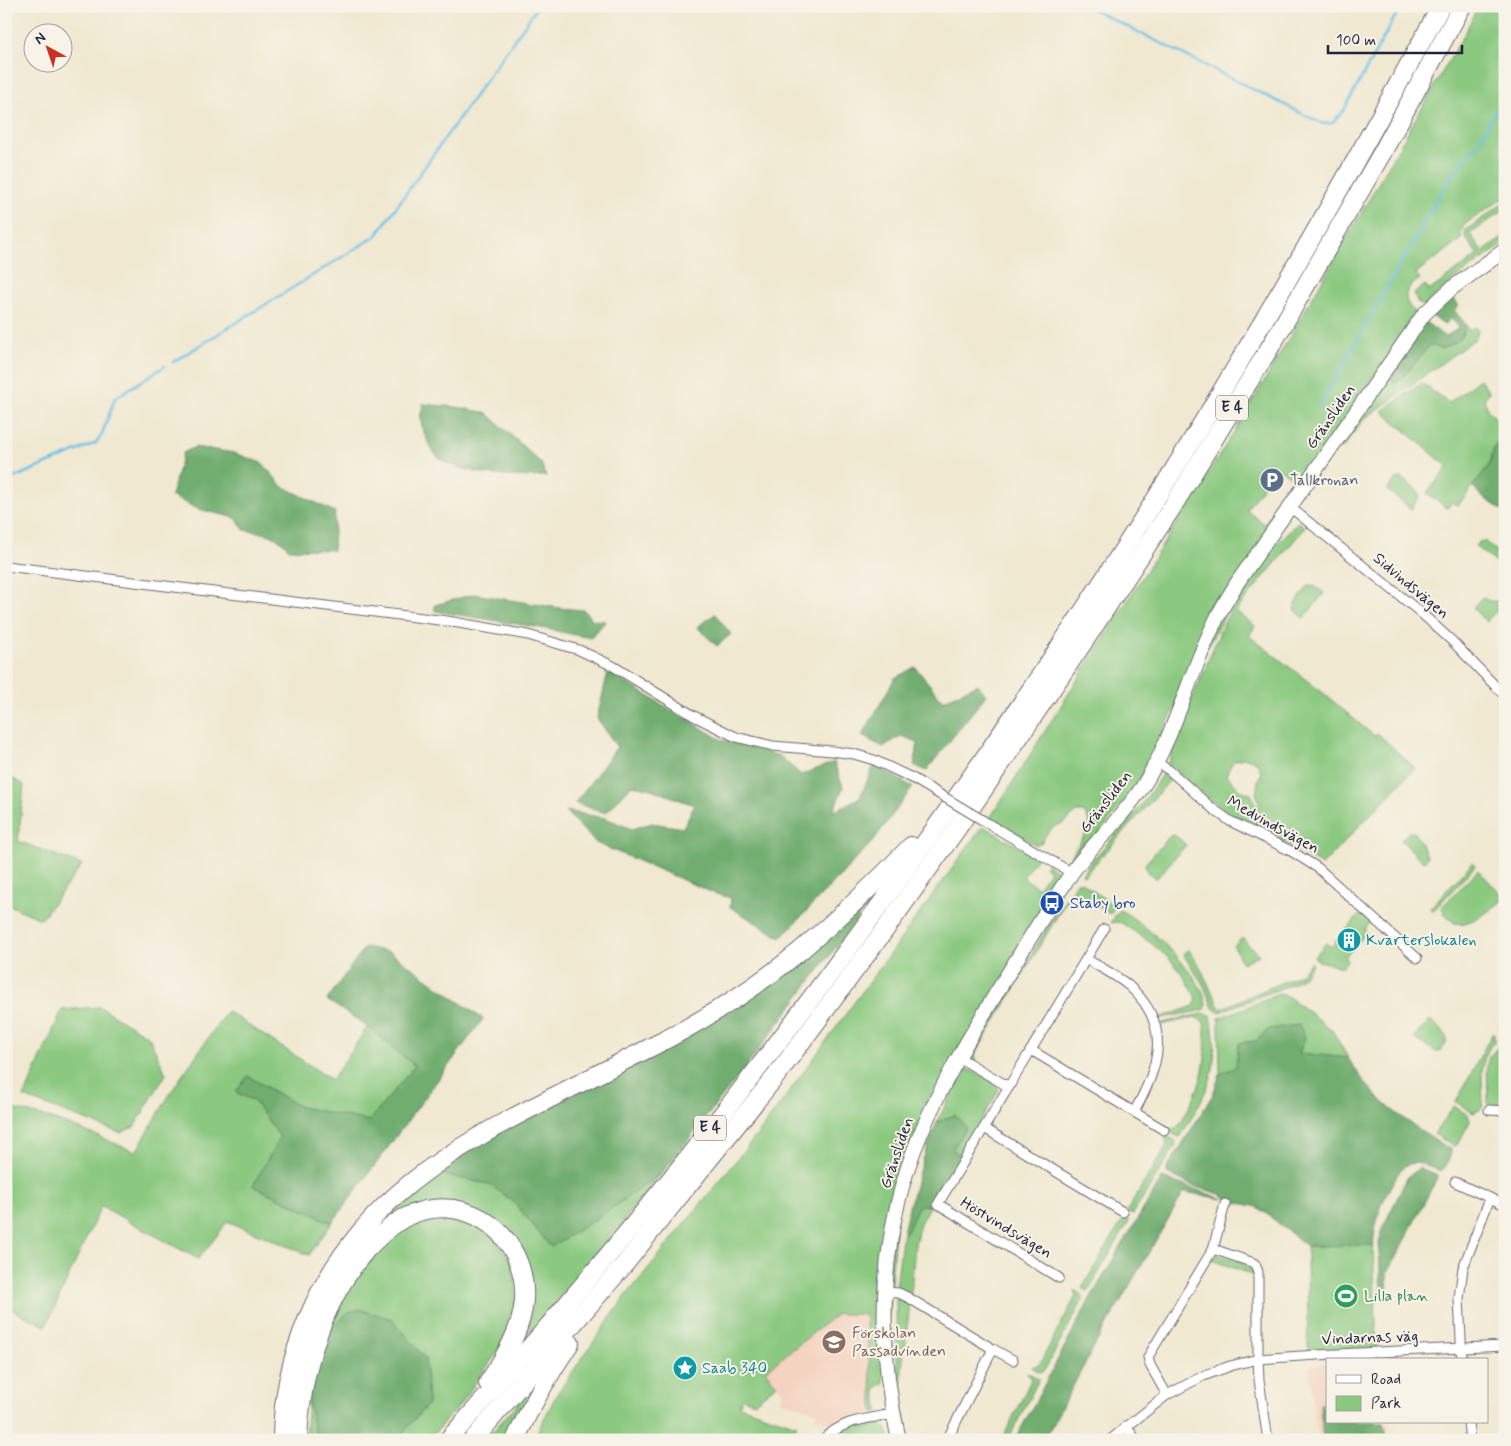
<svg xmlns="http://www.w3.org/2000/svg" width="1511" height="1446" font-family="Mynerve,sans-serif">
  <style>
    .built { fill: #f4d3c0 }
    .green { fill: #8bc980; stroke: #56765e; fill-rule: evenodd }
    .forest { fill: #70ad6e; stroke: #496854 }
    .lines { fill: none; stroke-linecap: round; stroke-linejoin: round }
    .stream { stroke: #69c0e6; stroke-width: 2.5 }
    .street-casing { stroke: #6a676f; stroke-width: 11 }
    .secondary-casing { stroke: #6a676f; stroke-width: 16 }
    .highway-casing { stroke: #6a676f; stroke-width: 20 }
    .street { stroke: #fff; stroke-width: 9 }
    .secondary { stroke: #fff; stroke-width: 14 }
    .highway { stroke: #fff; stroke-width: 18 }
    .street-bridge-casing { stroke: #6a676f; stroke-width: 11; stroke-linecap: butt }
    .street-bridge { stroke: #fff; stroke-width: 9 }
    .labels { text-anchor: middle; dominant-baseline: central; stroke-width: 4; stroke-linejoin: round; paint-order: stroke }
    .shield { fill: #f7f3e8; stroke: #62616f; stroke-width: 1 }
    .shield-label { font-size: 15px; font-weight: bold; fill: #22223b }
    .street-label { font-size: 16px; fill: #22223b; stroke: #f7f3e8 }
    .service-label { font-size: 16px; fill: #4e5e75; stroke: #f7f3e8; text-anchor: start }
    .transit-label { font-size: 16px; fill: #164399; stroke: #f7f3e8; text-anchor: start }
    .culture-label { font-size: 16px; fill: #0d838f; stroke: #f7f3e8; text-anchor: start }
    .leisure-label { font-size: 16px; fill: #27864d; stroke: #f7f3e8; text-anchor: start }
    .education-label { font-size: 16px; fill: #785e54; stroke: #f7f3e8; text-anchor: start }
  </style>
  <rect width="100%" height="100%" fill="#f7f3e8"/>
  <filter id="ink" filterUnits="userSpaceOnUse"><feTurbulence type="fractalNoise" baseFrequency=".02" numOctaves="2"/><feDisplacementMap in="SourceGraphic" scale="10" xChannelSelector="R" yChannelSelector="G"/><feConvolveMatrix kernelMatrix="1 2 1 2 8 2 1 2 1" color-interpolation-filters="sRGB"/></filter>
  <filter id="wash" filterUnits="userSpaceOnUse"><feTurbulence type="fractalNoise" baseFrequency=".0096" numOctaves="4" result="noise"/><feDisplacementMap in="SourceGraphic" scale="20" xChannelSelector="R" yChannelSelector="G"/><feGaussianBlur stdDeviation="1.12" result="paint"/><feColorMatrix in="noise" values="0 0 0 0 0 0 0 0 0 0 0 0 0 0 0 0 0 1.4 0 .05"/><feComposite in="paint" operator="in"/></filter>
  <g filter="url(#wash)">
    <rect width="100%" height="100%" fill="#f0e8d0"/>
    <g class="built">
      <path d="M865 1313 874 1413 843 1418 834 1424 815 1418 817 1412 780 1400 783 1392 765 1371 837 1314Z"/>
      <path d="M1327 1364V1422H1387L1389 1440H1318L1309 1366Z"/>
    </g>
    <g class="green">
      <path d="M1478 6H1505V200L1502 199 1465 224 1460 232 1462 239 1416 273 1420 279C1410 285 1401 293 1409 306 1411 309 1414 311 1416 316L1287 502 1282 498 1295 480 1277 467 1246 510 1264 524 1277 506 1281 509 1164 729C1158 744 1151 760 1142 774 1123 807 1097 835 1073 864L1068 861 1089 828 1090 822 1084 812H1077L1064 823 1055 826 1047 833 1041 843 1036 845 990 818 1243 418 1465 33Z"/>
      <path d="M1505 202V209L1470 234 1483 252 1505 236V243L1452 281 1426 305 1422 306 1417 302 1414 294 1425 285 1429 291 1478 255 1465 237V231Z"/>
      <path d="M1466 325 1470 331 1475 327 1478 331 1475 339 1363 420 1342 449 1336 445 1396 363 1393 372 1409 370 1429 346 1431 345 1441 349C1455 343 1461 341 1466 325Z"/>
      <path d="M1480 379 1489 392 1484 399 1487 409 1505 428V439L1495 445 1489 465 1458 506 1452 502 1447 508 1427 493 1448 467 1382 411 1422 383 1449 403Z"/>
      <path d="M1401 478 1419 492V498L1411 509 1387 490 1396 479Z"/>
      <path d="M1298 522 1305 527 1236 611 1255 626 1249 636 1322 692 1374 736 1377 733 1415 768 1322 865 1289 845 1232 817 1168 764 1188 709 1222 627 1232 608 1249 580 1273 547ZM1243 758 1250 759 1258 763 1261 774C1257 780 1258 786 1256 793L1260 803 1256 804 1254 802 1251 794 1240 790 1226 775 1233 761Z"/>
      <path d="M1484 541 1505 558 1499 565 1475 546 1479 542Z"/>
      <path d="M1309 585 1315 586 1324 593 1304 618 1296 611 1295 604Z"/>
      <path d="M1482 597 1489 601 1505 602 1486 622 1473 608Z"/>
      <path d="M1162 774 1170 780 1084 876 1082 874 1089 864C1114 835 1143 808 1162 774Z"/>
      <path d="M6 775 24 785 18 841 82 865 41 919 6 904Z"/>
      <path d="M983 826 1037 858 1023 877 1038 888 1050 871 1044 866 1047 863 1059 873 1062 880 899 1179 883 1384 879 1385 875 1390 879 1412 874 1413 865 1314H837L765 1371 777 1385 755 1402 742 1398 739 1406 797 1425 786 1440H533L557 1394 625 1297 765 1125Z"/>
      <path d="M1409 832 1415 833 1428 857 1423 862 1401 840Z"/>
      <path d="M1172 835 1176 836 1186 845 1156 879 1147 872 1145 864 1169 837Z"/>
      <path d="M1473 862 1475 866 1433 911 1430 908Z"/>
      <path d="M1478 870 1505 898C1494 908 1470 927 1454 923L1440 909Z"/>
      <path d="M1077 882H1081L1113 905 1114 908 1110 914 1077 894 1068 898 975 1055 977 1064 970 1058 1046 929Z"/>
      <path d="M1120 910C1145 923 1208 978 1206 1008L1204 1010 1157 1019 1194 1006 1197 999C1178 960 1155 945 1120 922L1111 923 1116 914Z"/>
      <path d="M1360 914 1370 923 1364 930 1367 933 1345 957 1348 960 1342 967 1319 961 1314 957 1326 943 1331 947Z"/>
      <path d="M1242 938 1259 955 1242 963 1234 946Z"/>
      <path d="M1188 949 1199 965 1220 1009 1299 975 1311 962 1312 964 1303 977 1294 983 1220 1012 1213 1008 1204 986 1185 957 1184 954Z"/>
      <path d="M1279 994 1286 995 1332 1030 1348 1058 1299 1053 1305 1037 1298 1025 1270 1029 1256 1041 1239 1043 1236 1068 1220 1074 1219 1018Z"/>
      <path d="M100 1007 149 1037 166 1074 134 1127 120 1133 24 1097 62 1010Z"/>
      <path d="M227 1011 332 1080 368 1026 415 1066 369 1121 300 1107 248 1076 236 1092 254 1101 280 1137 253 1186 332 1223 309 1255 227 1221 220 1232 198 1259 101 1206 46 1326 6 1307V1108C51 1115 94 1135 136 1152L173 1089Z"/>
      <path d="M1202 1014 1211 1015C1213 1031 1216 1046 1214 1062 1211 1088 1194 1113 1181 1136L1178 1137 1164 1128 1165 1126 1170 1129 1178 1127C1201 1088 1209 1068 1204 1022L1195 1017 1162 1025V1023Z"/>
      <path d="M1430 1020C1441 1030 1456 1038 1439 1052H1436L1414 1038Z"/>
      <path d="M1493 1032 1495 1040C1477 1062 1483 1079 1483 1106L1481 1109 1473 1113 1456 1102Z"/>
      <path d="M1505 1039V1107L1490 1105 1488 1103 1487 1065 1489 1057Z"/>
      <path d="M964 1069C975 1071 994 1080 999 1090L961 1155 952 1150 955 1115 937 1122Z"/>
      <path d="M1454 1106 1468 1115 1470 1121 1458 1144 1454 1146 1434 1134Z"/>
      <path d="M1165 1134 1175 1141 1176 1145 1133 1214 1127 1211 1167 1145Z"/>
      <path d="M434 1173 489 1184 513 1201 551 1247 599 1217 662 1173 593 1259 515 1350 524 1256 448 1202 355 1254 370 1230Z"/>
      <path d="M930 1205 920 1223 915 1244 911 1293 896 1287 903 1232 907 1231 918 1206Z"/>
      <path d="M436 1215 456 1217 475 1223 490 1232 512 1262 517 1296 510 1327 494 1357 458 1407 428 1440H396L428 1404 425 1358 325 1335 333 1315 361 1267 398 1230 415 1221Z"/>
      <path d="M1124 1218 1129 1221 1088 1291 1082 1288Z"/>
      <path d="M1373 1245 1377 1349 1308 1352 1307 1246Z"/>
      <path d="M1219 1255C1231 1259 1250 1261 1254 1275L1211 1260 1213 1257Z"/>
      <path d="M1074 1290 1082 1295 1083 1300 1044 1371 1039 1372 1032 1367 1039 1365 1076 1296Z"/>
      <path d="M896 1299H900L910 1304 902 1368 901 1399 909 1440H904L894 1388 899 1386 897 1361Z"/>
      <path d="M1027 1372 1039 1379 1008 1440H1002L1031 1380Z"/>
      <path d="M529 1391 534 1392 508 1440H485Z"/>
      <path d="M308 1398 316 1440H305Z"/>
      <path d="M880 1421 881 1426C888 1426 888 1434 890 1440H830C845 1425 860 1424 880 1421Z"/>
    </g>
    <g class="forest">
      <path d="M1451 295 1459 306 1454 310 1466 325C1461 342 1455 343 1440 349L1431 345 1429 346 1409 370 1396 384 1392 381C1391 361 1414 337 1424 321L1445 337 1459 328 1455 322 1450 319 1444 325 1431 315Z"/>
      <path d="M423 404 457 407 487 413 541 463 546 476C514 478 471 476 442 460 432 455 422 431 421 420 420 415 422 409 423 404Z"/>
      <path d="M1505 439V512L1481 496 1473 486 1489 465 1495 445Z"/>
      <path d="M195 447 234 453 262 463 282 486 335 512 333 550 289 549C275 533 264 533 244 530L236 518 198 509 171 496 183 453Z"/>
      <path d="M474 594 559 608 584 610 593 620 606 621 590 638 542 628 435 611V605Z"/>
      <path d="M715 614 731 634 717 646 697 627Z"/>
      <path d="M915 667 943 701 978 684 986 695 926 771 914 765 918 742 901 736 883 747 862 736 895 678Z"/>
      <path d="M608 672 720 739 780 756 801 775 834 762 843 787 833 812 860 797 874 765 913 787 873 841 781 938 730 907 731 898 716 894 596 843 565 811 605 818 632 829 652 823 683 828 694 805 648 788 632 785 606 813 575 803 617 747 597 718Z"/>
      <path d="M866 899 870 902 745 1068 662 1173 599 1217 551 1247 513 1201 489 1184 434 1173 487 1139 661 1050Z"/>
      <path d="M365 947 390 952 483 1019 332 1223 253 1186 280 1137 254 1101 236 1092 248 1076 300 1107 369 1121 415 1066 368 1027 327 1000Z"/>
      <path d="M1299 1025 1305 1037 1299 1053 1348 1058C1356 1071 1365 1084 1376 1095 1397 1117 1426 1133 1451 1150 1451 1157 1447 1167 1441 1171 1431 1167 1418 1160 1407 1165 1400 1168 1397 1176 1393 1182 1380 1205 1376 1219 1373 1245L1307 1246 1258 1207 1230 1201 1220 1194 1193 1186 1167 1173V1169L1213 1094 1220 1074 1236 1067 1239 1043 1256 1041 1269 1029Z"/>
      <path d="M955 1115 966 1127 952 1150 961 1155 930 1205 918 1206 907 1232H903C912 1194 922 1158 937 1122Z"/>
      <path d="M1419 1168 1438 1176 1387 1274 1388 1299H1381L1379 1243 1384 1225 1407 1178Z"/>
      <path d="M1162 1178 1223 1199 1184 1192 1096 1343 1044 1440H1015L1091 1297Z"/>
      <path d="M359 1309 392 1319 425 1358 428 1404 396 1440H316L308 1398 325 1335 349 1312Z"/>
      <path d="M1327 1403V1422H1384L1387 1440H1357L1349 1437 1345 1440H1323L1320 1404Z"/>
    </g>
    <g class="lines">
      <g class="stream">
        <path d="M1086 6 1323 124 1332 123 1344 110 1401 6"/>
        <path d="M173 362 376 236 538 6"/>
        <path d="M1319 407 1445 186 1479 142 1505 93"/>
        <path d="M6 481 96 443 102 434 115 398 165 366"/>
      </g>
    </g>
  </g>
  <g filter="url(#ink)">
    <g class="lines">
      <defs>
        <g id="street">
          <path d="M1290 507 1420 612 1452 641 1505 696"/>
          <path d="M6 566 447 621 528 635 579 650 613 666 694 716 736 737 773 746 832 751 854 754 874 760 914 779"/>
          <path d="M1156 762 1169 770 1213 809 1230 821 1291 851 1318 868 1417 958"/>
          <path d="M999 830 1072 873"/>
          <path d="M1086 959C1100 967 1116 975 1129 986 1173 1025 1159 1068 1134 1112"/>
          <path d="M1031 1050 1164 1130"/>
          <path d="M958 1057 1009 1087"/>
          <path d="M1489 1110 1505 1111"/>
          <path d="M984 1128 1123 1212"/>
          <path d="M1455 1182 1505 1205"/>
          <path d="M1213 1249 1251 1262 1255 1264 1258 1272V1359L1259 1380 1268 1440"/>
          <path d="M1059 1278 938 1204 1104 929"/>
          <path d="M885 1292 899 1293 909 1298 993 1349 947 1440"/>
          <path d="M993 1349 1013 1360"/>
          <path d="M1462 1360 1459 1298 1463 1268 1490 1198"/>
          <path d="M1167 1395 1150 1365 1148 1357 1213 1249 1225 1204"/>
          <path d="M1468 1422 1470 1440"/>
          <path d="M1126 1426 1136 1440"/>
          <path d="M824 1440C841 1419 869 1419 893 1414"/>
          <path d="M1110 1440 1167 1395 1203 1376 1230 1366 1258 1359 1316 1355 1505 1346"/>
        </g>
        <path id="secondary" d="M899 1440C875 1339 880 1231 920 1135 941 1085 969 1038 997 992 1022 951 1046 910 1073 871 1095 841 1123 817 1143 786 1175 735 1189 674 1216 620 1222 607 1230 595 1237 583L1424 314 1452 288 1505 250"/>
        <g id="highway">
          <path d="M282 1440C282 1398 292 1356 308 1318 356 1203 449 1149 555 1096 593 1077 630 1058 667 1039 714 1014 759 985 800 951 839 918 876 883 911 846"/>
          <path d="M298 1440C301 1372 321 1303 366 1250 379 1236 393 1223 410 1215 469 1190 528 1238 524 1300 522 1330 504 1358 488 1383"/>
          <path d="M448 1440C711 1149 945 831 1155 500 1256 339 1350 173 1441 6"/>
          <path d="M473 1440 623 1266 776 1076 884 931 958 827 1083 643 1171 509 1275 339 1382 153 1462 6"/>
          <path d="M515 1440C531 1406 549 1374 570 1343"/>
        </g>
      </defs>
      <use href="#street" class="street-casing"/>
      <use href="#secondary" class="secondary-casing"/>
      <use href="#highway" class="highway-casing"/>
      <use href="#street" class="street"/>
      <use href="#secondary" class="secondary"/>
      <use href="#highway" class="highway"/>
      <defs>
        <path id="street-bridge" d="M914 779 999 830"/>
      </defs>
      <use href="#street-bridge" class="street-bridge-casing"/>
      <use href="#street-bridge" class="street-bridge"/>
    </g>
  </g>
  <defs>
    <symbol id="parking-disc" viewBox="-11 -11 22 22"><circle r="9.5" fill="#5c6f8a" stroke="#f7f3e8"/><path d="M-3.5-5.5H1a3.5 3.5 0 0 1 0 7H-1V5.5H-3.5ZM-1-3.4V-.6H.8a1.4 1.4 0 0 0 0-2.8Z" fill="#fff"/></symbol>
    <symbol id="bus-disc" viewBox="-11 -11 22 22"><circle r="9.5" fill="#1a4fb4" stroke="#f7f3e8"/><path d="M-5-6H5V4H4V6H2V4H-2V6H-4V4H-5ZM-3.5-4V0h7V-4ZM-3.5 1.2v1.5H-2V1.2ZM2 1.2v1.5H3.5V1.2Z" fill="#fff"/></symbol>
    <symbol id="building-disc" viewBox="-11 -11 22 22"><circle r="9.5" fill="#0f9aa8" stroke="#f7f3e8"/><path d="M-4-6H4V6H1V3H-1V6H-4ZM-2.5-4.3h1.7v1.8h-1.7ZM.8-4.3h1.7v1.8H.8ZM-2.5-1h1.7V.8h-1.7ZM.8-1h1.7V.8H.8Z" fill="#fff"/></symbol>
    <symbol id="stadium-disc" viewBox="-11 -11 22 22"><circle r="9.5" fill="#2e9e5b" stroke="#f7f3e8"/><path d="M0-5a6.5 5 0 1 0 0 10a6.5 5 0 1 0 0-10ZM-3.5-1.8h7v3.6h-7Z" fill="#fff"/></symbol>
    <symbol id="school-disc" viewBox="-11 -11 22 22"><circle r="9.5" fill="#8d6e63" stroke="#f7f3e8"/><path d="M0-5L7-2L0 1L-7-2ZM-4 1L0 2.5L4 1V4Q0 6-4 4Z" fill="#fff"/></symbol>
    <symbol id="sight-disc" viewBox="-11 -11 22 22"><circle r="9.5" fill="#0f9aa8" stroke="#f7f3e8"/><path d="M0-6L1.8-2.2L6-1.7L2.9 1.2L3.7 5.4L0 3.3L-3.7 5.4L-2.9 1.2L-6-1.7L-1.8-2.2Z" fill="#fff"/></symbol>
  </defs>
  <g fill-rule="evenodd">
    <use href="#parking-disc" x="1258" y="466" width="28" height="28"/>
    <use href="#bus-disc" x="1038" y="889" width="28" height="28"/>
    <use href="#building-disc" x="1335" y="926" width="28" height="28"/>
    <use href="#stadium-disc" x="1332" y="1282" width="28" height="28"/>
    <use href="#school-disc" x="820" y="1328" width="28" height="28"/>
    <use href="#sight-disc" x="671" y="1354" width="28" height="28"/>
  </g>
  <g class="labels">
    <g class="shield">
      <rect x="1216" y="395.5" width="32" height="25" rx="4"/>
      <rect x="694" y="1115.5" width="32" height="25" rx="4"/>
    </g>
    <g class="shield-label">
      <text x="1232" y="408">E 4</text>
      <text x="710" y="1128">E 4</text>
    </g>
    <g class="street-label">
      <text transform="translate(1331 417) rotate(-55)">Gränsliden</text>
      <text transform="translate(1411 586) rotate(40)">Sidvindsvägen</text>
      <text transform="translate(1106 802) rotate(-52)">Gränsliden</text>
      <text transform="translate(1273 825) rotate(29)">Medvindsvägen</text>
      <text transform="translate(897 1153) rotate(-71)">Gränsliden</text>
      <text transform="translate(1006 1228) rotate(31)">Höstvindsvägen</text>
      <text transform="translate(1370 1338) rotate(-2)">Vindarnas väg</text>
    </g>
    <g class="service-label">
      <text x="1290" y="480">Tallkronan</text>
    </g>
    <g class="transit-label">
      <text x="1070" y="903">Staby bro</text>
    </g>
    <g class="culture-label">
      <text x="1366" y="940">Kvarterslokalen</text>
      <text x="702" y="1368">Saab 340</text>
    </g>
    <g class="leisure-label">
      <text x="1364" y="1296">Lilla plan</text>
    </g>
    <g class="education-label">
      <text x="852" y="1333">Förskolan<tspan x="852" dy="18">Passadvinden</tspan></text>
    </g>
  </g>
  <rect width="1511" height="1446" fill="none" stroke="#f7f3e8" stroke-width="25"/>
  <rect x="1326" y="1358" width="162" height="65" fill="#f7f3e8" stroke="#a29fa3"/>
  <rect x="1336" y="1375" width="25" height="8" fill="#ffffff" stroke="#a29fa3"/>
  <text x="1371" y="1384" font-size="15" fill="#22223b">Road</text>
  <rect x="1336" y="1396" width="25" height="15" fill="#8bc980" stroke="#a29fa3"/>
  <text x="1371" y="1408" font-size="15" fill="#22223b">Park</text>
  <g transform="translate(48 48) rotate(320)"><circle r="24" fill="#f7f3e8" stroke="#a29fa3"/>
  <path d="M0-4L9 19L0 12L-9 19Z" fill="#c8321e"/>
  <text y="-8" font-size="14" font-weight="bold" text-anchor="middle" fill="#22223b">N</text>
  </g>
  <path d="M1328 45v8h134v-8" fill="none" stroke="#22223b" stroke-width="2.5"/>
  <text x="1336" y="45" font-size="15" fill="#22223b" stroke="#f7f3e8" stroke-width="4" paint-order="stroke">100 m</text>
</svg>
